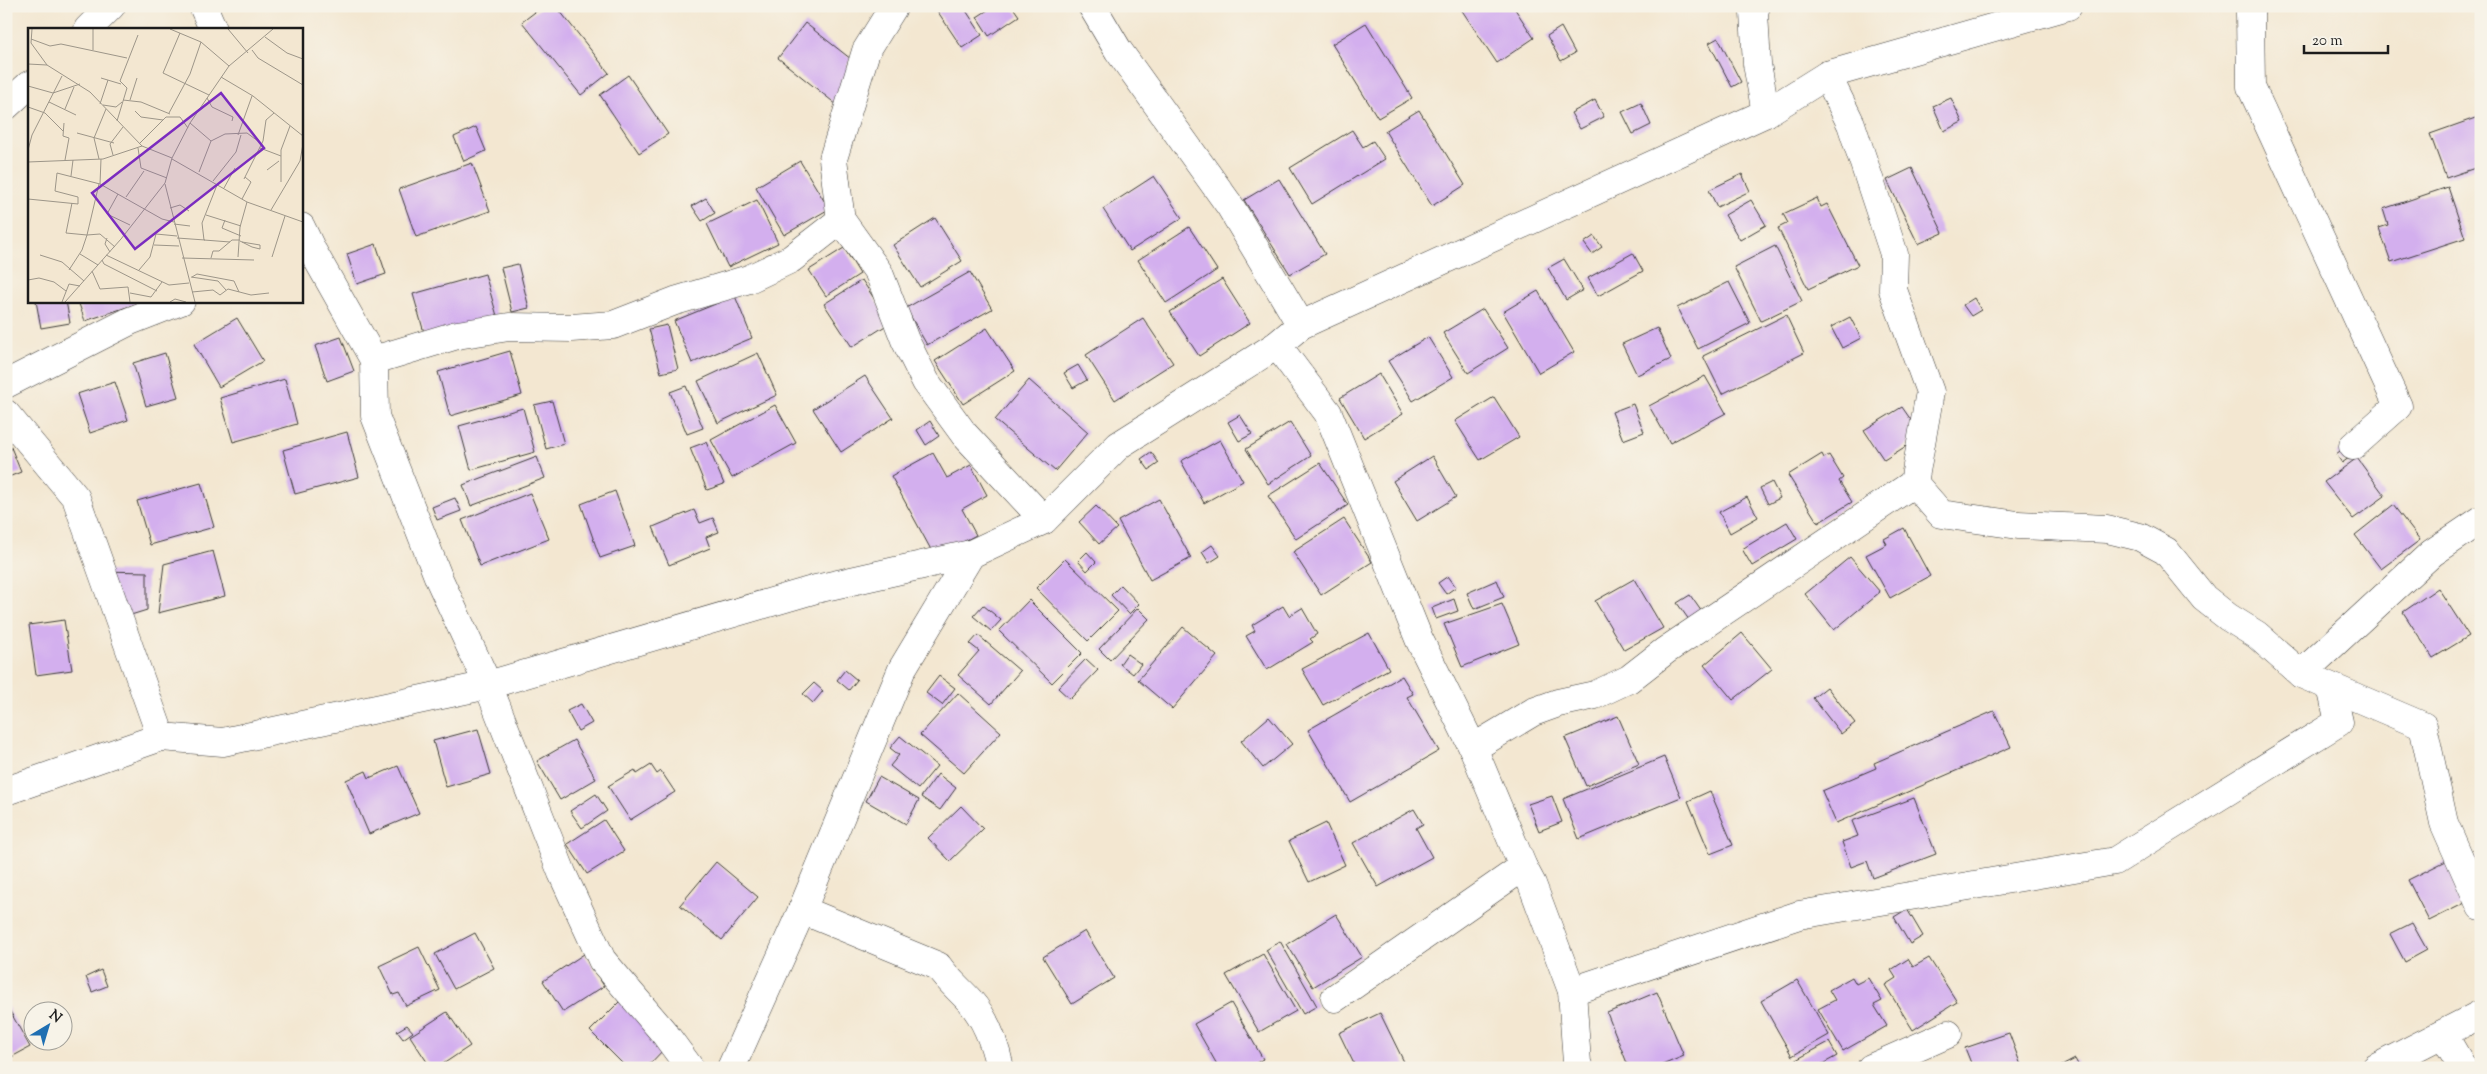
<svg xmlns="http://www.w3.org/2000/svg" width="2487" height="1074" font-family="'Sorts Mill Goudy',serif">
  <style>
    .building { fill: #d3afee }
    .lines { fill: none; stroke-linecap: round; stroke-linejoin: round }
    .street-casing { stroke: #3c3a37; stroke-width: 29 }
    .secondary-casing { stroke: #3c3a37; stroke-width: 29 }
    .street { stroke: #fff; stroke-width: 28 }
    .secondary { stroke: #fff; stroke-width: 28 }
    .inset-road { fill: none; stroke: #9d9689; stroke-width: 1 }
    .view { fill: #7b2cbf; fill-opacity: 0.15; stroke: #7b2cbf; stroke-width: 2.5 }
    .inset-edge { fill: none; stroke: #1c1c1c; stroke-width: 2.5 }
  </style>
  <rect width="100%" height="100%" fill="#f7f3e8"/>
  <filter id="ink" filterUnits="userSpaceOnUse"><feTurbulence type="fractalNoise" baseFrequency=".02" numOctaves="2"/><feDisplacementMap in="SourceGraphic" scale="10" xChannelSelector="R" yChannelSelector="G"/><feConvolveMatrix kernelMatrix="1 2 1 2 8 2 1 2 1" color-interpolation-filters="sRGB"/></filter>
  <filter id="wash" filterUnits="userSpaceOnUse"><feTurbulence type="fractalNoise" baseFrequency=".0096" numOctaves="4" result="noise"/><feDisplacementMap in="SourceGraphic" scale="20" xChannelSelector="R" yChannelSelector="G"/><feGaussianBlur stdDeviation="1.12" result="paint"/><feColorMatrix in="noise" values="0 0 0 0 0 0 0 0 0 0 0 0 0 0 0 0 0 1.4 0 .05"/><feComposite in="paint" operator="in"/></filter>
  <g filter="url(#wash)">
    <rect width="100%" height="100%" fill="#f3e7d1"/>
    <g id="blocks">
      <g class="building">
        <path d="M543 6H556L609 73 581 95 522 22Z"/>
        <path d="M934 6H963L982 35 962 48Z"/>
        <path d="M994 6H1012L1019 16 989 36 977 17Z"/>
        <path d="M1459 6H1513L1534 38 1497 63Z"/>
        <path d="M805 23 851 59 847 65 856 72 837 105 778 58Z"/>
        <path d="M1366 23 1412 98 1378 118 1332 44Z"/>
        <path d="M1561 27 1575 53 1561 61 1547 36Z"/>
        <path d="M1718 38 1741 82 1732 87 1709 43Z"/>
        <path d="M628 75 668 134 639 153 600 95Z"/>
        <path d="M1951 98 1962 122 1944 131 1933 106Z"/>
        <path d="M1595 100 1604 117 1580 129 1571 113Z"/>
        <path d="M1641 103 1651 125 1633 134 1622 112Z"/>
        <path d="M1419 110 1465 185 1432 206 1385 131Z"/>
        <path d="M2481 116V166L2446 178 2430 134Z"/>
        <path d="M476 127 486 151 464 161 454 137Z"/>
        <path d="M1352 130 1363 147 1373 141 1385 159 1312 204 1290 168Z"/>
        <path d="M800 161 829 209 784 235 756 187Z"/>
        <path d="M472 163 490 211 416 237 399 189Z"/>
        <path d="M1912 168 1943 233 1918 244 1887 180Z"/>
        <path d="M1742 174 1750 191 1717 207 1709 190Z"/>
        <path d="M2481 175V191L2475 177Z"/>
        <path d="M1154 176 1182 218 1130 251 1103 209Z"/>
        <path d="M1279 179 1325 254 1290 274 1244 200Z"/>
        <path d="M2448 187 2465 238 2391 262 2379 228 2388 225 2383 209Z"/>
        <path d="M706 198 715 213 702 221 692 206Z"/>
        <path d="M1817 198 1821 207 1827 204 1858 265 1808 289 1778 228 1788 223 1783 214Z"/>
        <path d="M757 200 778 243 728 267 707 224Z"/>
        <path d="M1751 200 1766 225 1740 240 1725 215Z"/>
        <path d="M935 218 962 261 920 287 893 245Z"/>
        <path d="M1189 227 1217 270 1166 303 1138 260Z"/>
        <path d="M1594 236 1602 247 1592 254 1584 243Z"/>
        <path d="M376 244 386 274 357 284 347 254Z"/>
        <path d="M1775 246 1802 301 1761 321 1734 267Z"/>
        <path d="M844 248 860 274 826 296 809 270Z"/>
        <path d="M1633 253 1643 271 1598 296 1588 278Z"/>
        <path d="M1564 259 1583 290 1566 300 1548 268Z"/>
        <path d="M518 264 529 308 512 312 501 268Z"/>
        <path d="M970 272 992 309 927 345 906 308Z"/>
        <path d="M485 274 497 316 425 336 413 294Z"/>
        <path d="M1222 279 1250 323 1199 356 1170 312Z"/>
        <path d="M862 280 890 323 852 347 824 304Z"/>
        <path d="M1729 282 1750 323 1698 349 1677 308Z"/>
        <path d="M1538 291 1574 352 1539 373 1503 312Z"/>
        <path d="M735 296 752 338 692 363 674 321Z"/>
        <path d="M1974 298 1981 310 1971 316 1963 305Z"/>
        <path d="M36 301H66L70 323 41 328Z"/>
        <path d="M78 301H142V302L85 321Z"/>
        <path d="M1483 309 1508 348 1468 373 1443 333Z"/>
        <path d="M1786 315 1804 353 1722 394 1703 356Z"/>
        <path d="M1850 317 1861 338 1842 348 1831 327Z"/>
        <path d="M237 318 263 361 219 387 194 344Z"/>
        <path d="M1143 318 1173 363 1115 400 1086 355Z"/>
        <path d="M667 325 678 369 661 373 649 329Z"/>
        <path d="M987 328 1015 371 963 404 935 361Z"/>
        <path d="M1657 328 1671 359 1637 375 1622 344Z"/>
        <path d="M341 337 354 371 327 381 315 346Z"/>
        <path d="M1428 337 1453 377 1413 401 1388 361Z"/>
        <path d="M510 351 522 395 450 416 438 372Z"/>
        <path d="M165 353 178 397 146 406 133 363Z"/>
        <path d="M758 353 777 395 718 423 698 381Z"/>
        <path d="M1078 365 1087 380 1073 388 1064 373Z"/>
        <path d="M1379 374 1403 414 1364 438 1340 398Z"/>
        <path d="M865 376 893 418 841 452 813 409Z"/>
        <path d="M1705 376 1726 413 1670 443 1649 406Z"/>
        <path d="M285 379 297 424 233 442 220 398Z"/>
        <path d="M1029 380 1088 432 1055 471 995 420Z"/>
        <path d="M115 382 128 420 90 433 77 394Z"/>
        <path d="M686 386 703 428 687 434 670 392Z"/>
        <path d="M1494 397 1519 437 1480 460 1455 421Z"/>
        <path d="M552 401 564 444 546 449 534 405Z"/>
        <path d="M1633 404 1644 432 1623 440 1612 412Z"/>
        <path d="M775 405 796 443 732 478 711 440Z"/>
        <path d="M1902 407 1922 436 1884 460 1864 430Z"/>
        <path d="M523 408 535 452 471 470 459 426Z"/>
        <path d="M1240 415 1252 434 1239 441 1228 422Z"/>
        <path d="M930 421 939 436 926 445 917 430Z"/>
        <path d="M1290 422 1311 456 1268 484 1246 449Z"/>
        <path d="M347 432 359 477 295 494 283 450Z"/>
        <path d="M6 435 21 472 6 478Z"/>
        <path d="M1220 440 1243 481 1204 503 1181 461Z"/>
        <path d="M706 442 724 484 707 490 690 448Z"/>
        <path d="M2347 446 2353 455 2342 463 2336 454Z"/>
        <path d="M1151 452 1159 463 1149 470 1141 459Z"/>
        <path d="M933 453 947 478 971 465 987 495 962 509 976 535 935 557 891 476Z"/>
        <path d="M1822 454 1824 458 1829 455 1843 478 1839 481 1852 502 1818 523 1788 475Z"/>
        <path d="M1432 456 1456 497 1417 521 1393 481Z"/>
        <path d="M537 457 545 478 471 506 463 485Z"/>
        <path d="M2357 458 2385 496 2353 519 2324 482Z"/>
        <path d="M1320 463 1348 505 1296 539 1268 496Z"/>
        <path d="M1772 482 1780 498 1768 504 1760 488Z"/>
        <path d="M201 483 214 527 150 545 137 501Z"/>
        <path d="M615 491 635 546 600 558 581 504Z"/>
        <path d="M530 493 549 539 480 566 462 520Z"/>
        <path d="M1747 497 1758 517 1730 533 1719 512Z"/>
        <path d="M455 498 461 511 437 520 432 507Z"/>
        <path d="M1159 499 1191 558 1150 580 1118 521Z"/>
        <path d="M2393 505 2420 540 2381 569 2355 535Z"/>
        <path d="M1096 506 1117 528 1099 544 1079 522Z"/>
        <path d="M694 510 700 523 713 518 719 532 706 537 710 548 669 565 653 527Z"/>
        <path d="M1344 519 1372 562 1321 595 1293 552Z"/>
        <path d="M1787 522 1797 539 1752 566 1742 549Z"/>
        <path d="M1904 528 1930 576 1890 598 1866 555 1887 544 1884 539Z"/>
        <path d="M1212 545 1220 556 1209 563 1202 552Z"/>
        <path d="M213 551 225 596 158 613 164 564Z"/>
        <path d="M1087 552 1096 562 1087 571 1078 561Z"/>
        <path d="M1850 557 1880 592 1834 630 1805 594Z"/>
        <path d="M1065 559 1118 611 1088 641 1036 588Z"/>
        <path d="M102 571 147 572V610L118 619Z"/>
        <path d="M1448 576 1456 587 1446 594 1438 583Z"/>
        <path d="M1634 579 1663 628 1624 650 1595 601Z"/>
        <path d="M1497 580 1504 597 1474 609 1467 593Z"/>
        <path d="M1121 585 1139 604 1129 614 1111 595Z"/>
        <path d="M2438 588 2469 636 2433 658 2403 612Z"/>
        <path d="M1690 595 1704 615 1692 624 1677 603Z"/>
        <path d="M1454 599 1458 611 1436 619 1432 608Z"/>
        <path d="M1029 600 1082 653 1052 683 999 631Z"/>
        <path d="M1502 604 1519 644 1462 667 1444 624Z"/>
        <path d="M983 605 1001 620 991 631 973 616Z"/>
        <path d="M1283 606 1289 616 1302 608 1317 634 1310 639 1313 642 1267 670 1246 636 1255 631 1252 625Z"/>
        <path d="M1138 608 1149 619 1110 660 1099 649Z"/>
        <path d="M64 620 72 670 36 675 29 625Z"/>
        <path d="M1183 627 1217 656 1172 709 1138 680Z"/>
        <path d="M1369 633 1389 669 1323 705 1302 669Z"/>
        <path d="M1742 633 1772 669 1733 700 1704 665Z"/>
        <path d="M978 635 1020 671 991 704 958 675 979 651 970 644Z"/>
        <path d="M1127 654 1141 664 1133 674 1120 664Z"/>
        <path d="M1086 659 1098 670 1070 699 1058 688Z"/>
        <path d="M845 670 857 680 849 690 837 680Z"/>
        <path d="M939 676 955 688 942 705 926 693Z"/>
        <path d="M1402 676 1413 694 1407 697 1439 751 1350 802 1308 730Z"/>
        <path d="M814 683 823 691 813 703 803 694Z"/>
        <path d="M1827 687 1855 723 1841 734 1813 698Z"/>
        <path d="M958 693 1001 732 964 773 920 735Z"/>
        <path d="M581 704 592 723 578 731 567 711Z"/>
        <path d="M1994 711 2011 747 1836 823 1822 791 1876 768 1874 763Z"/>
        <path d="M1618 716 1639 764 1586 786 1565 738Z"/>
        <path d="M1269 717 1292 744 1263 768 1241 741Z"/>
        <path d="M478 729 491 774 446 787 433 741Z"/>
        <path d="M900 736 937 766 918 789 890 766 899 755 890 748Z"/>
        <path d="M574 740 596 779 560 800 537 761Z"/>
        <path d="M1664 757 1681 797 1579 839 1563 799Z"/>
        <path d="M651 765 657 774 661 771 675 792 630 820 608 786 635 770 637 774Z"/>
        <path d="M398 766 419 813 369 834 346 780 366 771 369 778Z"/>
        <path d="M938 774 956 788 940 810 921 797Z"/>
        <path d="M879 777 919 800 906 824 866 801Z"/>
        <path d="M1710 791 1733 845 1710 854 1688 801Z"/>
        <path d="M596 794 607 811 582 828 570 811Z"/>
        <path d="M1552 796 1562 822 1539 831 1528 804Z"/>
        <path d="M1914 798 1936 854 1873 878 1867 861 1851 867 1842 842 1858 836 1852 821Z"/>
        <path d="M961 806 983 829 950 861 928 838Z"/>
        <path d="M1414 809 1423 824 1416 828 1432 857 1378 887 1353 843Z"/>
        <path d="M604 820 624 851 587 874 567 844Z"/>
        <path d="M1326 823 1345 865 1309 882 1289 841Z"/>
        <path d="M2481 855V879L2471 860Z"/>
        <path d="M2452 858 2473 899 2429 921 2408 880Z"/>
        <path d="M716 862 758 897 722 940 680 905Z"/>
        <path d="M1907 909 1923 936 1910 944 1894 917Z"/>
        <path d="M1336 914 1362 957 1313 987 1287 944Z"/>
        <path d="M2412 923 2427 950 2405 962 2390 934Z"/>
        <path d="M1085 931 1114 978 1072 1004 1043 957Z"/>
        <path d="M475 933 494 968 454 989 435 954Z"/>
        <path d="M1280 941 1317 1006 1303 1014 1266 950Z"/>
        <path d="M419 947 440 990 406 1006 399 993 393 995 379 966Z"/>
        <path d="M584 954 604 986 563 1012 543 981Z"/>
        <path d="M1263 954 1296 1011 1259 1032 1226 975Z"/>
        <path d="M1929 958 1957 1002 1913 1030 1885 985 1896 978 1891 970 1908 959 1913 967Z"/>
        <path d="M101 970 107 986 92 992 86 977Z"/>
        <path d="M1852 977 1856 984 1868 978 1882 1001 1874 1005 1887 1026 1843 1051 1818 1009 1835 1000 1829 990Z"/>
        <path d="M1797 980 1829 1035 1792 1056 1761 1001Z"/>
        <path d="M1657 992 1684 1056 1655 1068H1629L1607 1013Z"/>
        <path d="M620 1001 666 1047 646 1068H627L590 1031Z"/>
        <path d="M1231 1003 1263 1059 1248 1068H1219L1194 1024Z"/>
        <path d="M6 1004 30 1047 6 1060Z"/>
        <path d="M447 1012 470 1046 437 1068H431L410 1036Z"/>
        <path d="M1380 1013 1407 1068H1356L1339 1033Z"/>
        <path d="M407 1025 413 1032 403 1039 397 1031Z"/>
        <path d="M2009 1033 2022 1068H1973L1965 1048Z"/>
        <path d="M1829 1042 1837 1056 1815 1068H1797L1794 1061Z"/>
        <path d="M2075 1059 2080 1068H2058Z"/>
      </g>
    </g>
  </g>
  <g filter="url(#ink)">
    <use href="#blocks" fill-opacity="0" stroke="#3c3a37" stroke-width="1"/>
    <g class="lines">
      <defs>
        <g id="street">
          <path d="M203 6 213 29"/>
          <path d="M894 6 866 51 833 159 841 220 879 273 905 340 926 382 964 434 1044 520"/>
          <path d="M1092 6 1118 50 1230 206 1301 325"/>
          <path d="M1756 6 1754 13 1757 64 1766 113"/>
          <path d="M2252 6 2250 13 2251 87 2398 406 2353 446"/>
          <path d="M88 29 111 6"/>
          <path d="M1827 75 1851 124 1894 254 1893 290 1930 392 1914 483 1941 514 2018 525 2107 529 2140 537 2166 551 2204 598 2228 617 2257 635 2301 674 2423 726 2444 823 2481 907"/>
          <path d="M6 106 29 85"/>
          <path d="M301 227 312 250 374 360 375 416 439 579 488 685 562 873 602 960 665 1034 690 1068"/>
          <path d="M1277 345 1328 413 1419 639 1473 748 1523 867 1532 884 1572 991 1577 1063 1579 1068"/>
          <path d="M374 360 457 335 509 327 571 328 613 325 675 301 749 279 791 259 841 220"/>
          <path d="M6 384 130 321 181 301"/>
          <path d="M6 414 76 498 161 737"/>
          <path d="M2301 674 2432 553 2481 520"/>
          <path d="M1473 748 1533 712 1558 703 1595 695 1629 679 1665 651 1914 483"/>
          <path d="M802 910 938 966C947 979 959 989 970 1001 986 1019 995 1045 1000 1068"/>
          <path d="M1572 991 1799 915 2115 861 2339 722 2331 687"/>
          <path d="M1335 998 1523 867"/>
          <path d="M2443 1034 2463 1068"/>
          <path d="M731 1068 802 910 902 669 971 554"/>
          <path d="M1871 1068 1948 1034"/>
          <path d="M2376 1068 2481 1014"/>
        </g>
        <path id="secondary" d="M6 791 161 737 223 742 488 685 816 589 971 554 1044 520 1119 445 1277 345 1301 325 1766 113 1827 75 2068 6"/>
      </defs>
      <use href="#street" class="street-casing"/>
      <use href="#secondary" class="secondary-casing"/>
      <use href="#street" class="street"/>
      <use href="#secondary" class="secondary"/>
    </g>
  </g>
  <g transform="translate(28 28)">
    <rect width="275" height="275" fill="#f3e7d1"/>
    <path class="inset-road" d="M4 1 3 15 19 37 62 64 114 118 144 130M142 1 173 14 201 38M200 1 220 25M152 5 135 45 181 67M237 9 259 25 275 31M3 11 22 18 33 16 99 30M65 22V1M224 22 230 30 275 57M0 36 19 37M193 49 225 68 275 108M73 50 93 56M0 58 25 65 52 56M179 70 184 79 205 89 204 93M95 72 113 74 142 86M102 72 109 50M21 74 48 87M72 76 80 52M75 77 88 79 94 74M0 79 17 85 35 103M37 81 46 59M107 83 113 89 135 92M141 85 162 46 173 14M89 93 99 60 92 53 110 7M36 95 35 108 41 110 37 132M162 95 183 113 197 106 219 105 234 116M49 105 86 115M210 107 224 68M111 116 138 89H152L160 100M110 120 113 140 139 150M232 120 253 128M0 122 4 107 34 48M85 127 82 116 95 99M71 131 66 110 78 81M144 131 219 174 275 194M0 134 75 131 114 118M239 142 251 133M171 144 183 113M43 148 45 132M216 151 235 113 238 92 246 85M185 153 208 124 213 107M253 154V122L262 98M72 156 73 131M137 156 167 274M189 157 174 195 176 212 202 214M196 160 207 140M90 166 79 186 102 197M98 169 116 143M0 171 50 176V169L27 163 29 145 72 156 134 191 146 194M214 171 223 154 217 149M44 175 38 205 59 207 71 156M142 180 152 177 161 183M243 182 272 133 275 116M178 187 213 198M197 192 194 200 213 208M146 196 162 198M79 210 77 216 82 224M149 210 177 212M212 213 224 219 232 221V217L214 214M126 217 151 218M52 226 70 237M12 227 34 234 56 253M78 227 141 257 161 255M210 229 212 199 219 174M244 229 257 188M154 230 226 232M183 230 185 223H191L204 212H212M74 232 76 236 129 263M41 242 54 222 59 207 72 206 87 219M111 242 122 229 128 206 149 208M64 243 72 261 100 259 102 274M163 249 190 253 198 262M164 249 169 246 206 253 211 264M0 252 11 250 26 254 38 263M164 264 185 262 192 267 200 261 223 267 241 265M102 265 123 269 134 254M34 274 41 256 52 258M37 274 93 211 137 155 144 130 162 95 201 38 245 1M142 274 147 271 158 274"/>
    <path class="view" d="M193 65 236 120 107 221 64 165Z"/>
    <rect width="275" height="275" class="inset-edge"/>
  </g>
  <rect width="2487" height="1074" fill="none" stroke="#f7f3e8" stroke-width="25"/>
  <g transform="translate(48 1026) rotate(38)"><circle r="24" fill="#f7f3e8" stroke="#9f9d96"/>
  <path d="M0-4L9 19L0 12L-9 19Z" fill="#1f6fb2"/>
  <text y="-8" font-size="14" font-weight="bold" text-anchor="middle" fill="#1c1c1c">N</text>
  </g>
  <path d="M2304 45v8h84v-8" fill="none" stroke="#1c1c1c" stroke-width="2.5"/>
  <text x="2312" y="45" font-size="15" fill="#1c1c1c" stroke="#f7f3e8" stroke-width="4" paint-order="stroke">20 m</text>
</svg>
